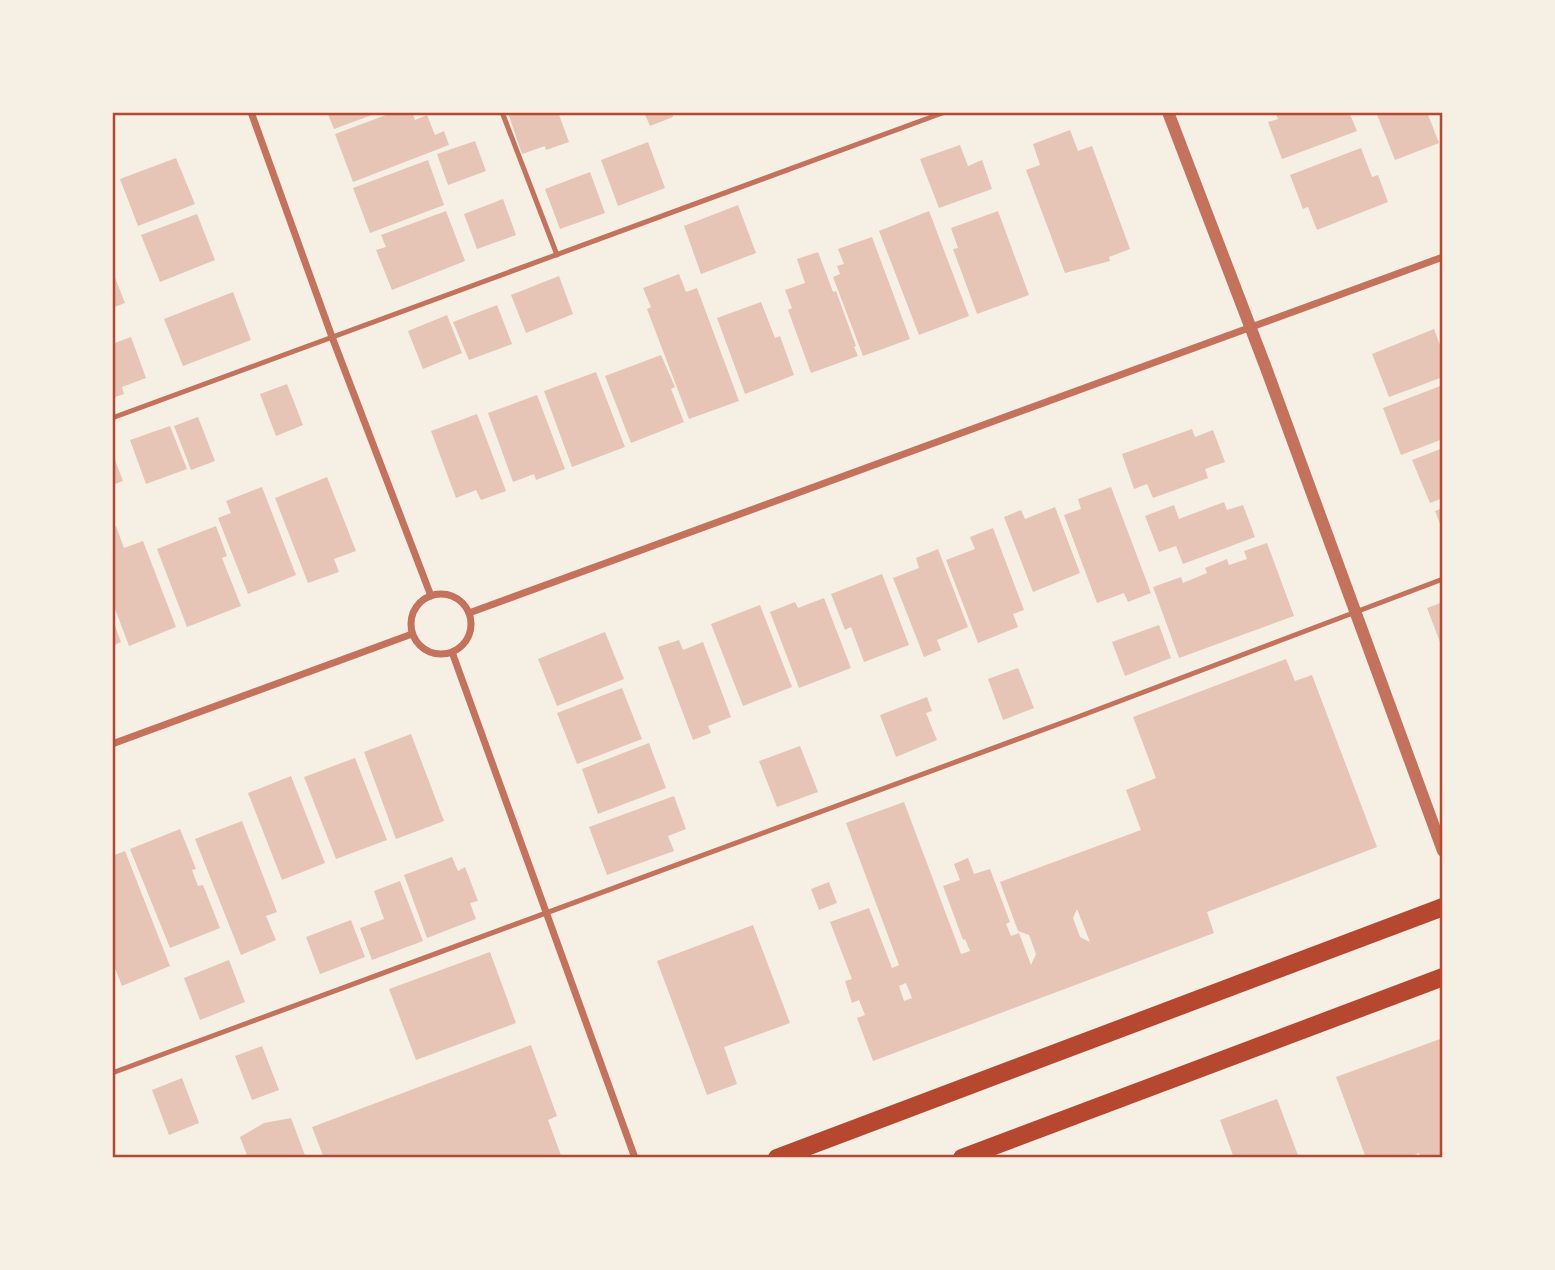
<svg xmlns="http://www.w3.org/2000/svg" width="1555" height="1270" font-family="Georgia,serif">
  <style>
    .building { fill: #e6c5b7; fill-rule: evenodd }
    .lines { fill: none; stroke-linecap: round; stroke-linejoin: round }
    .service { stroke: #c5725c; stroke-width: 5 }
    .minor { stroke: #c5725c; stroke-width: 7 }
    .tertiary { stroke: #c5725c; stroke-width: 12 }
    .primary { stroke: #b5482f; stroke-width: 18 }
    .neatline { fill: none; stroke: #b5482f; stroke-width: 2.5 }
  </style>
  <rect width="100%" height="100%" fill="#f6efe4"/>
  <g class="building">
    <path d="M327 112H380L334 129Z"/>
    <path d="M394 112H412L415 120 427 115 435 135 444 131 449 145 353 182 335 134Z"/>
    <path d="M512 112H558L569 142 546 150 545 146 522 154 508 113Z"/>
    <path d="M644 112H672L673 117 650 126Z"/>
    <path d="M1275 112H1349L1357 131 1282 159 1268 122 1278 119Z"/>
    <path d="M1376 112H1427L1439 143 1395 160Z"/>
    <path d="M1070 130 1078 151 1092 146 1130 249 1109 257 1110 261 1065 273 1026 170 1040 165 1033 144Z"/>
    <path d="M475 141 486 171 448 185 437 154Z"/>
    <path d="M648 142 665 188 618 206 601 160Z"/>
    <path d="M960 145 968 166 982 160 992 189 939 208 920 159Z"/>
    <path d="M1361 148 1372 177 1378 175 1388 202 1317 230 1308 207 1303 209 1290 175Z"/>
    <path d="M176 158 195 204 138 226 120 179Z"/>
    <path d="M428 160 444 205 370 233 353 188Z"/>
    <path d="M590 172 605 213 560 229 545 189Z"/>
    <path d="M503 199 516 235 477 249 464 214Z"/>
    <path d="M738 205 756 253 701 274 684 226Z"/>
    <path d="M446 211 465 261 392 290 376 250 386 247 381 235Z"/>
    <path d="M929 211 969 316 919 335 879 231Z"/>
    <path d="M998 211 1029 295 977 314 953 249 958 248 951 228Z"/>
    <path d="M197 214 215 260 160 282 141 235Z"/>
    <path d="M872 237 910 339 863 356 833 277 840 274 837 266 844 264 838 249Z"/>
    <path d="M818 252 833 292 836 291 856 346 854 347 858 356 811 373 788 310 792 308 785 290 805 283 797 259Z"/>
    <path d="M112 270 125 303 112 308Z"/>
    <path d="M679 274 686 292 697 288 739 401 689 419 647 309 651 307 643 288Z"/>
    <path d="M559 276 573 314 526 333 511 295Z"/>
    <path d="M233 292 251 340 183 366 164 319Z"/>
    <path d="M761 302 775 338 780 336 794 375 745 394 717 318Z"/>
    <path d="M497 305 512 344 469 360 453 322Z"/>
    <path d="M447 315 462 353 423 369 408 331Z"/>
    <path d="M1434 329 1443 353V377L1389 397 1372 354Z"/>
    <path d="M131 337 146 378 122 387 124 394 112 398V344Z"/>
    <path d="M661 355 675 387 671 389 684 422 631 443 605 376Z"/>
    <path d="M596 372 625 447 572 467 544 391Z"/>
    <path d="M287 384 303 425 276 436 260 394Z"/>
    <path d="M1443 385V439L1401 455 1383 408Z"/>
    <path d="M537 395 565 469 536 480 534 474 513 482 488 413Z"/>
    <path d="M477 414 506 491 481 500 476 490 456 498 431 431Z"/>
    <path d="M198 417 215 461 191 470 174 426Z"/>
    <path d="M170 426 187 469 146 484 130 440Z"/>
    <path d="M1192 429 1195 437 1213 430 1225 462 1205 469 1208 478 1153 498 1147 484 1134 489 1122 454Z"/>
    <path d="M1443 448V498L1430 503 1412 460Z"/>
    <path d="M112 452 123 481 112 485Z"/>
    <path d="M327 477 356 551 334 559 339 572 308 583 275 498Z"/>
    <path d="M262 487 296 575 248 594 218 518 231 513 226 501Z"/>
    <path d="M1111 487 1151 593 1128 602 1124 593 1097 603 1064 515 1081 509 1078 499Z"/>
    <path d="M1224 502 1227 510 1243 505 1255 537 1183 564 1176 546 1159 552 1145 516 1174 505 1179 519Z"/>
    <path d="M1055 507 1080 573 1033 592 1004 517 1021 510 1025 519Z"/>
    <path d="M1443 508V531L1435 511Z"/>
    <path d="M116 526 124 548 143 541 176 627 129 646 112 601V528Z"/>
    <path d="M216 526 227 556 222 558 241 606 187 627 157 549Z"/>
    <path d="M993 528 1024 610 1013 614 1018 627 978 643 946 560 975 549 970 537Z"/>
    <path d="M1267 543 1294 616 1179 658 1153 587 1181 577 1183 583 1207 573 1205 568 1227 559 1229 565 1247 559 1244 551Z"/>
    <path d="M938 549 968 627 937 640 941 650 924 657 893 578 919 568 916 558Z"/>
    <path d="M882 574 909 645 864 662 851 627 845 630 831 594Z"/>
    <path d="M824 598 851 668 799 688 770 612 795 602 798 608Z"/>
    <path d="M1443 602V650L1427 608Z"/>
    <path d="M760 605 792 687 743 706 711 624Z"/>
    <path d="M112 618 121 642 112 646Z"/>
    <path d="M1159 625 1171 658 1125 676 1112 642Z"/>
    <path d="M605 632 624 679 557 706 538 659Z"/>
    <path d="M679 640 683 650 703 642 731 717 708 726 711 733 693 740 658 647Z"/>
    <path d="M1286 659 1295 681 1312 675 1377 847 1207 912 1214 933 873 1061 857 1018 865 1015 859 1000 852 1003 845 981 852 979 830 922 869 908 892 968 899 965 846 823 904 802 961 954 970 951 965 939 963 940 943 886 960 880 954 864 968 858 974 874 990 869 1010 922 1006 924 1011 936 1019 933 1031 965 1036 954 1029 935 1018 931 1000 882 1141 830 1126 790 1156 778 1133 717ZM1077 909 1090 942 1080 937 1073 918ZM906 983 912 998 904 1001 899 986Z"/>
    <path d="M1018 668 1034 708 1003 720 988 679Z"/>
    <path d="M622 688 642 739 577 764 557 713Z"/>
    <path d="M927 697 932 711 926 713 937 740 896 757 880 715Z"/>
    <path d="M411 734 444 821 396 839 364 752Z"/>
    <path d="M649 743 666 788 598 814 582 769Z"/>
    <path d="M800 746 818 792 777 807 759 761Z"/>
    <path d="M355 758 387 840 336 859 304 777Z"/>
    <path d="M291 776 325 863 282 880 248 793Z"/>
    <path d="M674 796 686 829 668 836 674 851 607 875 589 827Z"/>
    <path d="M242 821 277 912 266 916 276 940 241 955 195 839Z"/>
    <path d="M180 829 196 869 192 870 198 886 203 885 220 928 170 948 130 849Z"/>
    <path d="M125 851 170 966 122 986 112 961V856Z"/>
    <path d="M452 857 458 871 465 867 478 901 470 903 476 919 427 938 404 875Z"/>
    <path d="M400 881 423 941 372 960 360 928 384 919 374 891Z"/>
    <path d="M829 882 837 903 819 910 811 889Z"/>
    <path d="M351 920 365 957 320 974 306 937Z"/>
    <path d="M753 925 790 1023 724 1047 737 1084 707 1095 657 961Z"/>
    <path d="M490 952 516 1023 416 1060 389 989Z"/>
    <path d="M229 960 245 1002 200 1020 184 978Z"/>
    <path d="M1443 1038V1155L1434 1158H1421L1419 1153 1407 1158H1366L1336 1077Z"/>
    <path d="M531 1045 557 1116 548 1120 562 1158H324L312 1127Z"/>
    <path d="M262 1046 279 1090 252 1100 235 1056Z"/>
    <path d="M182 1078 199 1123 169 1135 152 1090Z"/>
    <path d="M1277 1099 1299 1158H1234L1220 1120Z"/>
    <path d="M291 1118 306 1158H248L240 1137 264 1123Z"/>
  </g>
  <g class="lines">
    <g class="service">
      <path d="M502 112 557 255"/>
      <path d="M112 418 945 112"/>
      <path d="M112 1073 1075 718 1443 579"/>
    </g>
    <g class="minor">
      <path d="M251 112 332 337 431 596"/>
      <circle cx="441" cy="624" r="30"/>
      <path d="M469 613 1443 257"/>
      <path d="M452 652 635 1158"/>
      <path d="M112 744 412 634"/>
    </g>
    <path class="tertiary" d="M1168 112 1266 368 1443 851"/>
    <g class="primary">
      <path d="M777 1158 1443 907"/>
      <path d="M962 1158 1443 977"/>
    </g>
  </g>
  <rect width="1555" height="1270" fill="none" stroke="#f6efe4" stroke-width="228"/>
  <rect x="114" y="114" width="1327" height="1042" class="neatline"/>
</svg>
